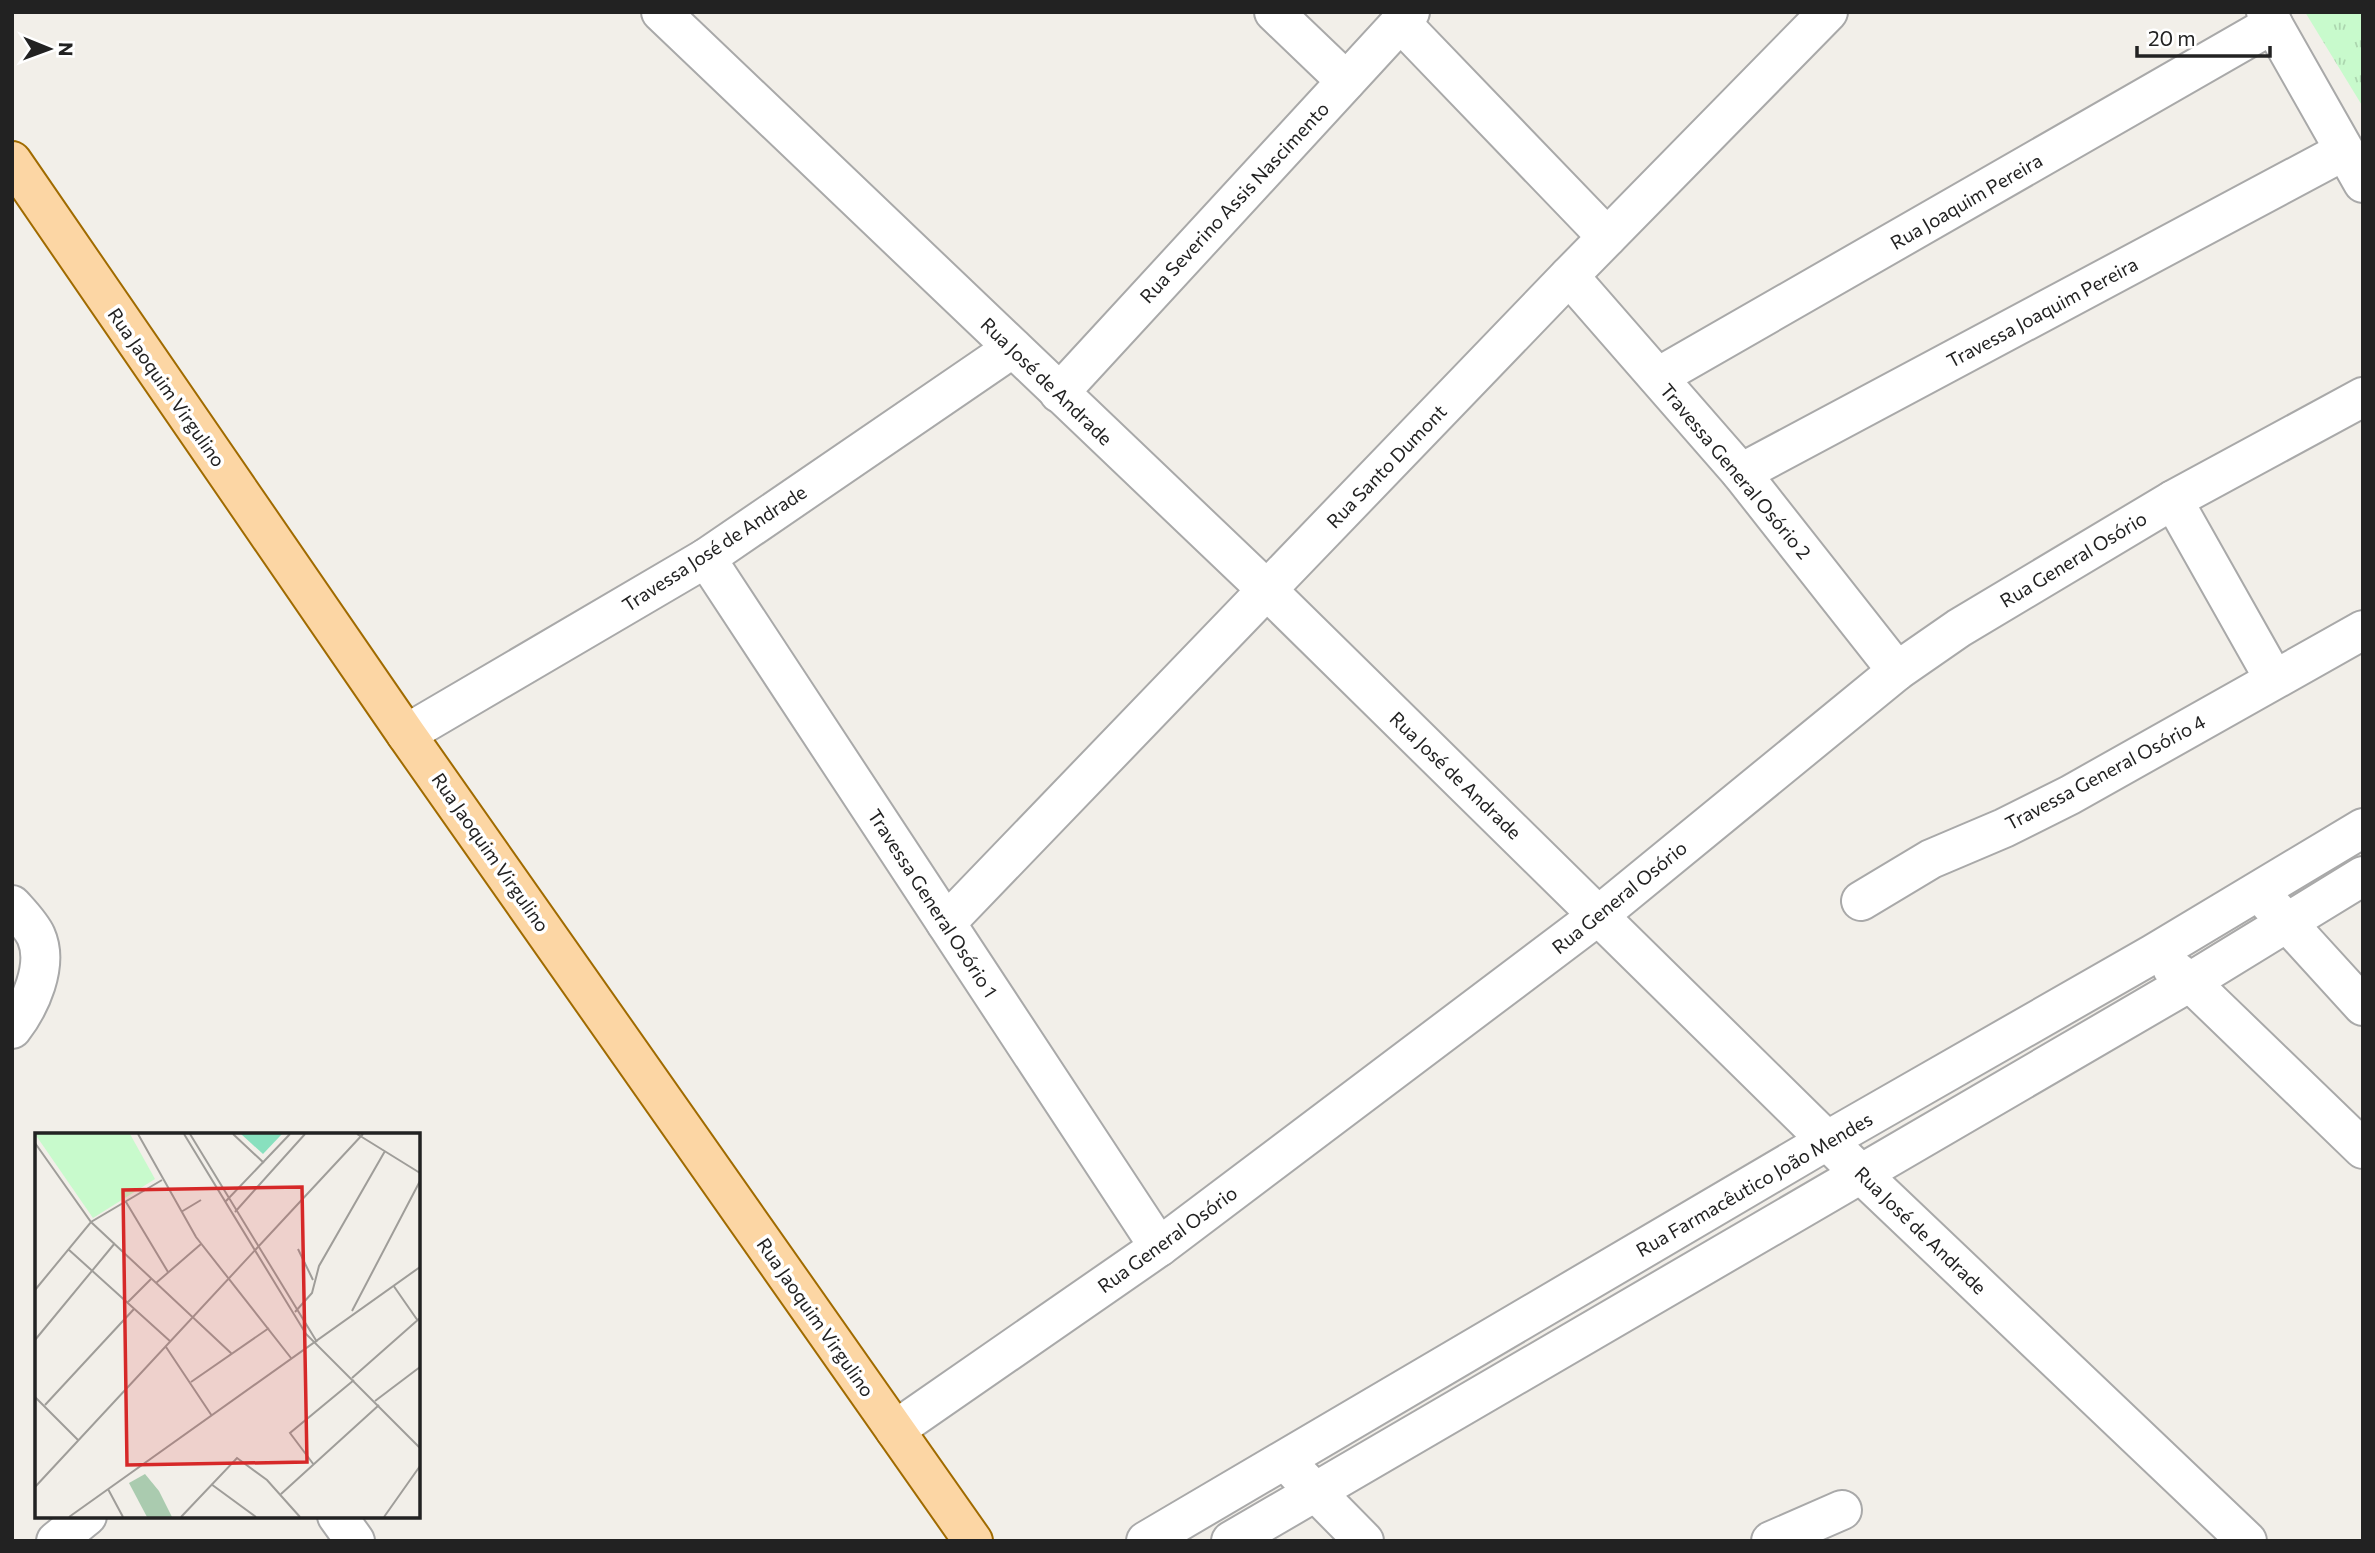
<svg xmlns="http://www.w3.org/2000/svg" width="2375" height="1553" font-family="Commissioner,sans-serif">
  <style>
    .park { fill: url(#park-tufts) }
    .lines { fill: none; stroke-linecap: round; stroke-linejoin: round }
    .minor-casing { stroke: #a9a9a9; stroke-width: 42 }
    .major-casing { stroke: #a06b00; stroke-width: 42 }
    .minor { stroke: #fff; stroke-width: 38 }
    .major { stroke: #fcd6a4; stroke-width: 38 }
    .labels { text-anchor: middle; dominant-baseline: central; stroke-width: 7; stroke-linejoin: round; paint-order: stroke }
    .street-label { font-size: 19px; fill: #222; stroke: #fff }
    .inset-road { fill: none; stroke: #9f9d99; stroke-width: 2 }
    .view { fill: #d62828; fill-opacity: 0.15; stroke: #d62828; stroke-width: 3.5 }
    .inset-edge { fill: none; stroke: #222; stroke-width: 3.5 }
  </style>
  <defs>
    <pattern id="park-tufts" width="24" height="20" patternUnits="userSpaceOnUse" patternTransform="scale(1.75)"><rect width="24" height="20" fill="#c8facc"/><path d="M3 7l-1-3M5 7V3M7 7l1-3M15 17l-1-3M17 17v-4M19 17l1-3" fill="none" stroke="#acd6af"/></pattern>
  </defs>
  <rect width="100%" height="100%" fill="#f2efe9"/>
  <path class="park" d="M2305 12H2363V107Z"/>
  <g class="lines">
    <defs>
      <g id="minor">
        <path d="M661 12 1267 590 1860 1173 2247 1541"/>
        <path d="M1274 12 1346 81"/>
        <path d="M2266 12 2363 183"/>
        <path d="M1400 22 1607 237"/>
        <path d="M1569 276 1741 473 1897 671"/>
        <path d="M1658 377 2273 24"/>
        <path d="M1059 393 1410 12"/>
        <path d="M1741 473 2344 151"/>
        <path d="M2173 500 2274 679"/>
        <path d="M706 558 1159 1247"/>
        <path d="M406 734 706 558 1013 348"/>
        <path d="M1861 901 1931 859 2004 828 2070 795 2363 630"/>
        <path d="M2270 904 2363 1006"/>
        <path d="M12 905C20 914 31 925 36 936 49 965 30 1006 12 1029"/>
        <path d="M946 923 1569 276 1828 12"/>
        <path d="M2172 968 2190 982 2363 1149"/>
        <path d="M895 1430 1159 1247 1599 915 1897 671 1959 628 2173 500 2363 397"/>
        <path d="M1297 1473 1364 1541"/>
        <path d="M337 1516 355 1541"/>
        <path d="M56 1541 87 1516"/>
        <path d="M1146 1541 1828 1140 2153 954 2363 828"/>
        <path d="M1231 1541 2190 982 2363 876"/>
        <path d="M1771 1541 1842 1510"/>
      </g>
      <path id="major" d="M12 161 406 734 973 1541"/>
    </defs>
    <use href="#minor" class="minor-casing"/>
    <use href="#major" class="major-casing"/>
    <use href="#minor" class="minor"/>
    <use href="#major" class="major"/>
  </g>
  <g class="labels">
    <g class="street-label">
      <text transform="translate(1966 201) rotate(-30)">Rua Joaquim Pereira</text>
      <text transform="translate(1234 202) rotate(-47)">Rua Severino Assis Nascimento</text>
      <text transform="translate(2042 312) rotate(-28)">Travessa Joaquim Pereira</text>
      <text transform="translate(1047 381) rotate(44)">Rua José de Andrade</text>
      <text transform="translate(167 387) rotate(55)">Rua Jaoquim Virgulino</text>
      <text transform="translate(1386 466) rotate(-46)">Rua Santo Dumont</text>
      <text transform="translate(1736 471) rotate(50)">Travessa General Osório 2</text>
      <text transform="translate(714 548) rotate(-33)">Travessa José de Andrade</text>
      <text transform="translate(2073 559) rotate(-31)">Rua General Osório</text>
      <text transform="translate(2105 772) rotate(-28)">Travessa General Osório 4</text>
      <text transform="translate(1456 775) rotate(44)">Rua José de Andrade</text>
      <text transform="translate(491 852) rotate(55)">Rua Jaoquim Virgulino</text>
      <text transform="translate(1619 897) rotate(-39)">Rua General Osório</text>
      <text transform="translate(933 903) rotate(57)">Travessa General Osório 1</text>
      <text transform="translate(1754 1184) rotate(-30)">Rua Farmacêutico João Mendes</text>
      <text transform="translate(1921 1230) rotate(44)">Rua José de Andrade</text>
      <text transform="translate(1167 1239) rotate(-36)">Rua General Osório</text>
      <text transform="translate(816 1317) rotate(55)">Rua Jaoquim Virgulino</text>
    </g>
  </g>
  <g transform="translate(35 1133)">
    <rect width="385" height="385" fill="#f2efe9"/>
    <path d="M110 341 124 358 137 384H112L94 350Z" fill="#aacbaf"/>
    <path d="M0 1H95L120 46 58 85Z" fill="#c8facc"/>
    <path d="M206 1H247L228 21Z" fill="#88e0be"/>
    <path class="inset-road" d="M103 1 161 104 256 225M149 1 271 201 385 315M155 1 282 209M198 1 229 30M322 1 385 40M0 10 56 89 197 221M191 68 255 1M91 69 133 139M146 79 166 67M200 79 270 1M33 116 136 209M263 116 278 147M121 150 166 111M358 152 383 188M0 157 56 89 127 47M92 170 117 145M317 178 385 48M260 179 277 160 284 133 350 18M0 207 80 110M131 214 177 283M317 245 385 185M156 249 234 195M0 264 44 308M340 268 385 234M10 272 99 176M279 332 255 300 319 247M176 351 221 384M0 354 328 1M73 356 88 384M246 361 344 272M34 384 385 134M146 384 202 325 232 347 265 384M349 384 385 333"/>
    <path class="view" d="M267 54 272 329 92 332 88 57Z"/>
    <rect width="385" height="385" class="inset-edge"/>
  </g>
  <rect width="2375" height="1553" fill="none" stroke="#222222" stroke-width="28"/>
  <g transform="translate(49 49) rotate(91)" stroke="#ffffff" stroke-width="5" paint-order="stroke">
  <path d="M0-5L12 26L0 18L-12 26Z" fill="#222222"/>
  <text y="-10" font-size="19" font-weight="bold" text-anchor="middle" fill="#222222">N</text>
  </g>
  <path d="M2137 46v10h133v-10" fill="none" stroke="#222222" stroke-width="3.5"/>
  <text x="2148" y="46" font-size="21" fill="#222222" stroke="#ffffff" stroke-width="5" paint-order="stroke">20 m</text>
</svg>
